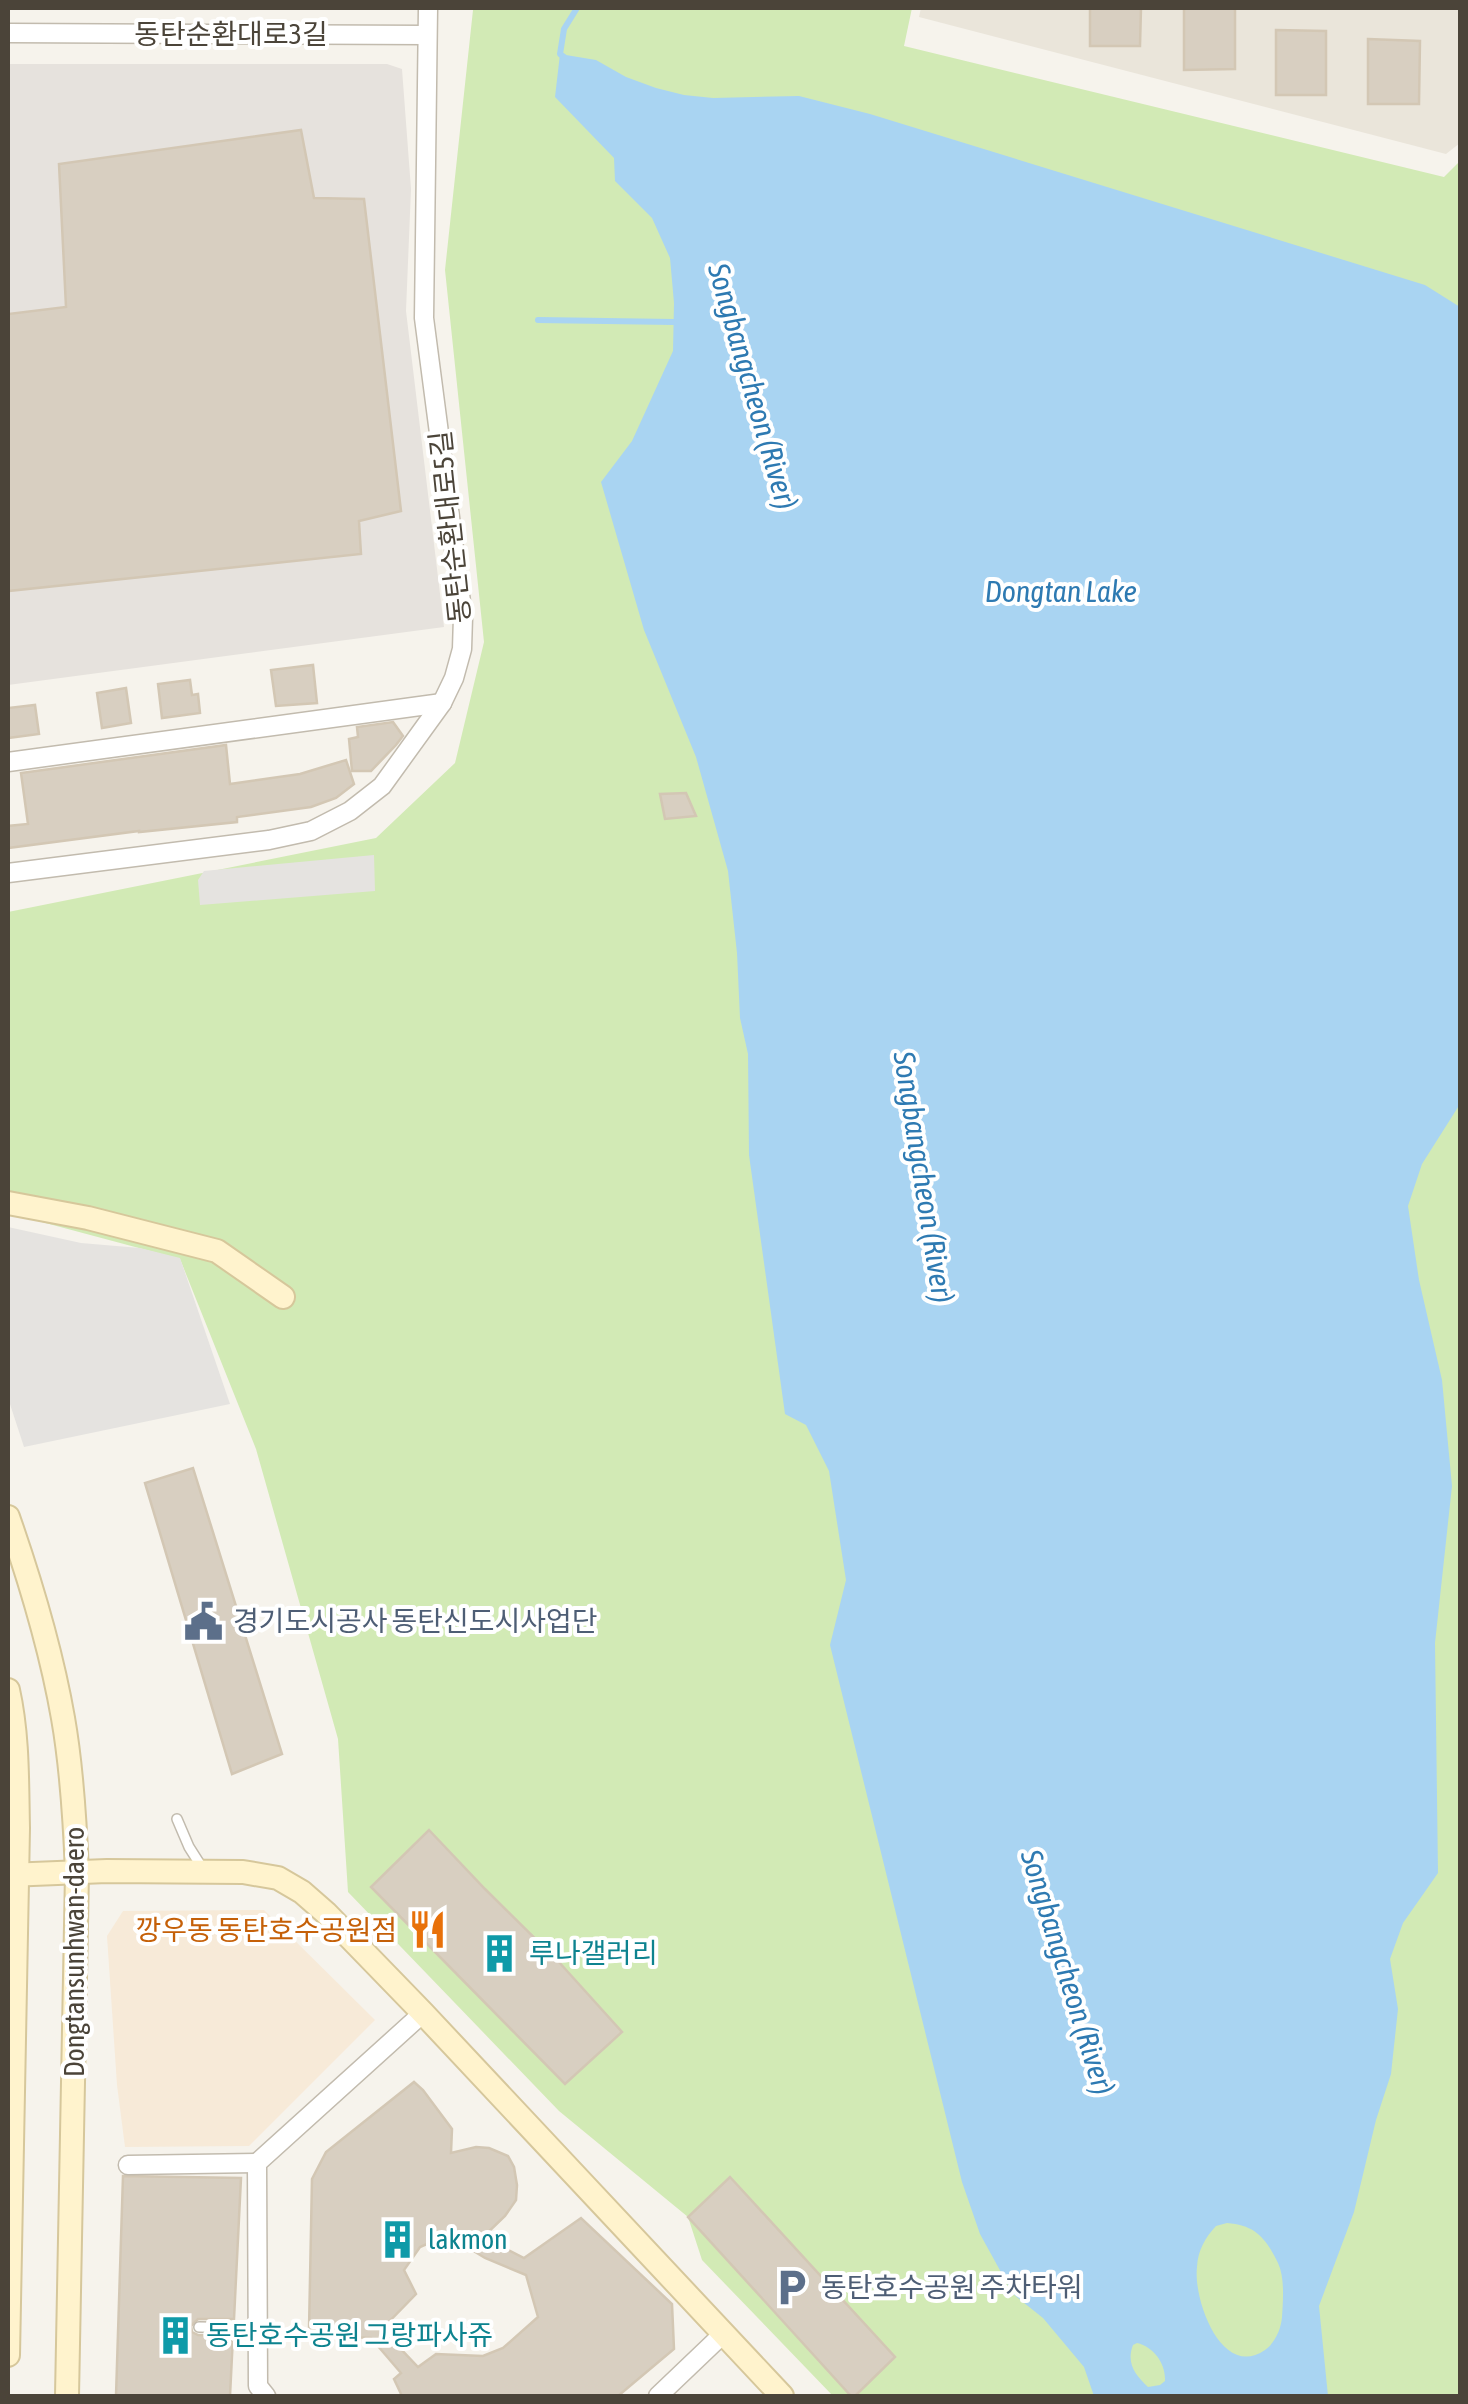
<svg xmlns="http://www.w3.org/2000/svg" width="1468" height="2404" font-family="'Asap Condensed','Noto Sans KR',sans-serif">
  <style>
    .residential { fill: #eae5da }
    .commercial { fill: #f7ead8 }
    .industrial { fill: #e6e2dd }
    .green { fill: #d2eab5 }
    .parking { fill: #e5e3e0 }
    .water { fill: #a9d4f2; fill-rule: evenodd }
    .lines { fill: none; stroke-linecap: round; stroke-linejoin: round }
    .stream { stroke: #a9d4f2; stroke-width: 6 }
    .building { fill: #d8cfc1; stroke: #d3c7b4; stroke-width: 2.5; fill-rule: evenodd }
    .lane-casing { stroke: #c2bbae; stroke-width: 12 }
    .street-casing { stroke: #c2bbae; stroke-width: 21 }
    .secondary-casing { stroke: #d6c79b; stroke-width: 26 }
    .lane { stroke: #fff; stroke-width: 9 }
    .street { stroke: #fff; stroke-width: 18 }
    .secondary { stroke: #fff3cd; stroke-width: 22 }
    .labels { text-anchor: middle; dominant-baseline: central; stroke-width: 8; stroke-linejoin: round; paint-order: stroke }
    .street-label { font-size: 28px; fill: #4b4439; stroke: #fff }
    .service-label { font-size: 28px; fill: #4e5e75; stroke: #fff; text-anchor: start }
    .food-label { font-size: 28px; fill: #c56008; stroke: #fff; text-anchor: end }
    .culture-label { font-size: 28px; fill: #0d838f; stroke: #fff; text-anchor: start }
    .water-label { font-size: 30px; font-style: italic; fill: #2e7ab2; stroke: #fff }
  </style>
  <rect width="100%" height="100%" fill="#f6f3ec"/>
  <path class="residential" d="M921 8H1460V143L1446 154 919 17Z"/>
  <path class="commercial" d="M264 1910 375 2020 249 2146 125 2147 117 2085 107 1936 123 1911Z"/>
  <path class="industrial" d="M8 64H387L402 69 411 189 406 311 444 627 8 685Z"/>
  <path class="green" d="M476 8H912L904 46 1444 177 1460 161V2396H833L702 2260 688 2217 559 2111 348 1892 338 1739 256 1449 180 1259 8 1213V912L376 838 455 763 484 642 445 270 473 10Z"/>
  <g class="parking">
    <path d="M374 855 375 891 200 905 198 880 204 871Z"/>
    <path d="M8 1227 81 1243 140 1248 180 1258 230 1404 24 1447 8 1398Z"/>
  </g>
  <path class="water" d="M560 54 596 60 626 77 656 88 684 95 713 98 799 96 870 114 1425 285 1460 307V1104L1422 1164 1408 1206 1419 1280 1442 1380 1452 1486 1435 1643 1438 1873 1403 1923 1390 1959 1398 2009 1391 2074 1376 2120 1354 2212 1319 2306 1328 2396H1094L1084 2367 1043 2318 1013 2294 980 2234 962 2182 830 1645 846 1580 829 1471 806 1425 785 1414 749 1155 748 1054 740 1018 737 953 728 871 696 757 644 630 601 482 632 441 673 351 674 303 670 258 652 218 615 181 614 158 555 97ZM1227 2223C1255 2225 1266 2238 1278 2263 1285 2278 1283 2301 1282 2317 1281 2329 1275 2343 1265 2350 1222 2380 1193 2300 1197 2267 1198 2250 1205 2238 1216 2226ZM1137 2343C1154 2347 1166 2364 1165 2381L1160 2385 1148 2387C1135 2375 1126 2363 1133 2345Z"/>
  <g class="lines">
    <g class="stream">
      <path d="M564 57 560 54 564 29 577 8"/>
      <path d="M538 320 674 322"/>
    </g>
  </g>
  <g class="building">
    <path d="M1090 8H1141L1140 46H1090Z"/>
    <path d="M1184 8H1235V69L1184 70Z"/>
    <path d="M1276 30 1326 31V95H1276Z"/>
    <path d="M1368 39 1420 41 1419 104H1368Z"/>
    <path d="M301 130 314 198 364 199 401 511 359 521 361 554 8 591V314L66 307 59 164Z"/>
    <path d="M313 665 317 703 276 706 271 670Z"/>
    <path d="M190 680 192 695 198 694 200 713 162 718 158 684Z"/>
    <path d="M126 688 131 723 102 728 97 693Z"/>
    <path d="M35 705 39 734 8 738V708Z"/>
    <path d="M393 722 403 736 396 745 371 771H352L349 739 358 737 357 727Z"/>
    <path d="M226 745 230 784 300 774 346 760 354 784 336 798 311 807 237 817V822L139 832V831L8 848V826L28 824 21 773Z"/>
    <path d="M686 793 696 816 665 819 660 794Z"/>
    <path d="M193 1468 282 1754 232 1774 145 1483Z"/>
    <path d="M429 1830 485 1889 558 1961 622 2032 565 2084 371 1887Z"/>
    <path d="M414 2082 423 2090 452 2129 451 2153 476 2147 489 2148 508 2156 514 2167 517 2185 516 2200 505 2216 483 2237 524 2258 581 2218 672 2304 674 2349 618 2396H402L394 2379 401 2373 371 2338 351 2337 309 2330 312 2179 326 2152ZM436 2240 450 2246 462 2244 485 2258 526 2275 538 2317 503 2348 483 2356 436 2354 418 2367 382 2329 416 2294 404 2270 420 2247Z"/>
    <path d="M123 2176 241 2178 234 2319H198L191 2326 192 2332 198 2335 233 2336 230 2396H116Z"/>
    <path d="M730 2177 895 2357 855 2396H851L688 2217Z"/>
  </g>
  <g class="lines">
    <defs>
      <g id="lane">
        <path d="M177 1819 189 1847 203 1869"/>
        <path d="M199 2327 258 2328"/>
      </g>
      <g id="street">
        <path d="M8 33 427 35"/>
        <path d="M8 762 442 703"/>
        <path d="M8 873 269 840 311 831 350 811 382 786 442 703 454 678 462 649 463 617 424 318 428 8"/>
        <path d="M128 2165 257 2163"/>
        <path d="M266 2396 258 2386 257 2163 423 2013"/>
        <path d="M658 2396 723 2334"/>
      </g>
      <g id="secondary">
        <path d="M8 1203 88 1218 217 1251 283 1297"/>
        <path d="M8 1517C31 1583 51 1649 63 1718 72 1769 75 1821 77 1873L67 2396"/>
        <path d="M8 1690C18 1735 17 1782 18 1828L8 2355"/>
        <path d="M8 1875 107 1871 243 1872 278 1878 302 1892 326 1913 423 2013 782 2396"/>
      </g>
    </defs>
    <use href="#lane" class="lane-casing"/>
    <use href="#street" class="street-casing"/>
    <use href="#secondary" class="secondary-casing"/>
    <use href="#lane" class="lane"/>
    <use href="#street" class="street"/>
    <use href="#secondary" class="secondary"/>
  </g>
  <defs>
    <symbol id="civic-bare" viewBox="-9 -9 18 18"><path d="M-.6-6.5H3V-4.5H.6V-3L4-1V1h2V6H-6V1h2V-1L-.6-3ZM-1.2 2.5V6h2.4V2.5Z" fill="#5c6f8a" stroke="#fff" stroke-width="2.5" paint-order="stroke"/></symbol>
    <symbol id="restaurant-bare" viewBox="-9 -9 18 18"><path d="M-5-6h1v4h1v-4h1v4h1v-4h1v5L-1.5 .5V6h-2V.5L-5-1ZM5-6V6H3V1.5H1.5Q1.5-4 5-6Z" fill="#e8710a" stroke="#fff" stroke-width="2.5" paint-order="stroke"/></symbol>
    <symbol id="building-bare" viewBox="-9 -9 18 18"><path d="M-4-6H4V6H1V3H-1V6H-4ZM-2.5-4.3h1.7v1.8h-1.7ZM.8-4.3h1.7v1.8H.8ZM-2.5-1h1.7V.8h-1.7ZM.8-1h1.7V.8H.8Z" fill="#0f9aa8" stroke="#fff" stroke-width="2.5" paint-order="stroke"/></symbol>
    <symbol id="parking-bare" viewBox="-9 -9 18 18"><path d="M-3.5-5.5H1a3.5 3.5 0 0 1 0 7H-1V5.5H-3.5ZM-1-3.4V-.6H.8a1.4 1.4 0 0 0 0-2.8Z" fill="#5c6f8a" stroke="#fff" stroke-width="2.5" paint-order="stroke"/></symbol>
  </defs>
  <g fill-rule="evenodd">
    <use href="#civic-bare" x="176" y="1594" width="55" height="55"/>
    <use href="#restaurant-bare" x="400" y="1902" width="55" height="55"/>
    <use href="#building-bare" x="472" y="1926" width="55" height="55"/>
    <use href="#building-bare" x="370" y="2212" width="55" height="55"/>
    <use href="#parking-bare" x="764" y="2260" width="55" height="55"/>
    <use href="#building-bare" x="148" y="2308" width="55" height="55"/>
  </g>
  <g class="labels">
    <g class="street-label">
      <text x="231" y="34">동탄순환대로3길</text>
      <text transform="translate(450 527) rotate(-96)">동탄순환대로5길</text>
      <text transform="translate(74 1952) rotate(-90)">Dongtansunhwan-daero</text>
    </g>
    <g class="service-label">
      <text x="233" y="1621">경기도시공사 동탄신도시사업단</text>
      <text x="821" y="2287">동탄호수공원 주차타워</text>
    </g>
    <g class="food-label">
      <text x="397" y="1930">깡우동 동탄호수공원점</text>
    </g>
    <g class="culture-label">
      <text x="529" y="1953">루나갤러리</text>
      <text x="428" y="2239">lakmon</text>
      <text x="206" y="2335">동탄호수공원 그랑파사쥬</text>
    </g>
    <g class="water-label">
      <text transform="translate(753 386) rotate(74)">Songbangcheon (River)</text>
      <text x="1061" y="591">Dongtan Lake</text>
      <text transform="translate(924 1177) rotate(81)">Songbangcheon (River)</text>
      <text transform="translate(1068 1972) rotate(73)">Songbangcheon (River)</text>
    </g>
  </g>
  <rect width="1468" height="2404" fill="none" stroke="#4b4439" stroke-width="20"/>
</svg>
